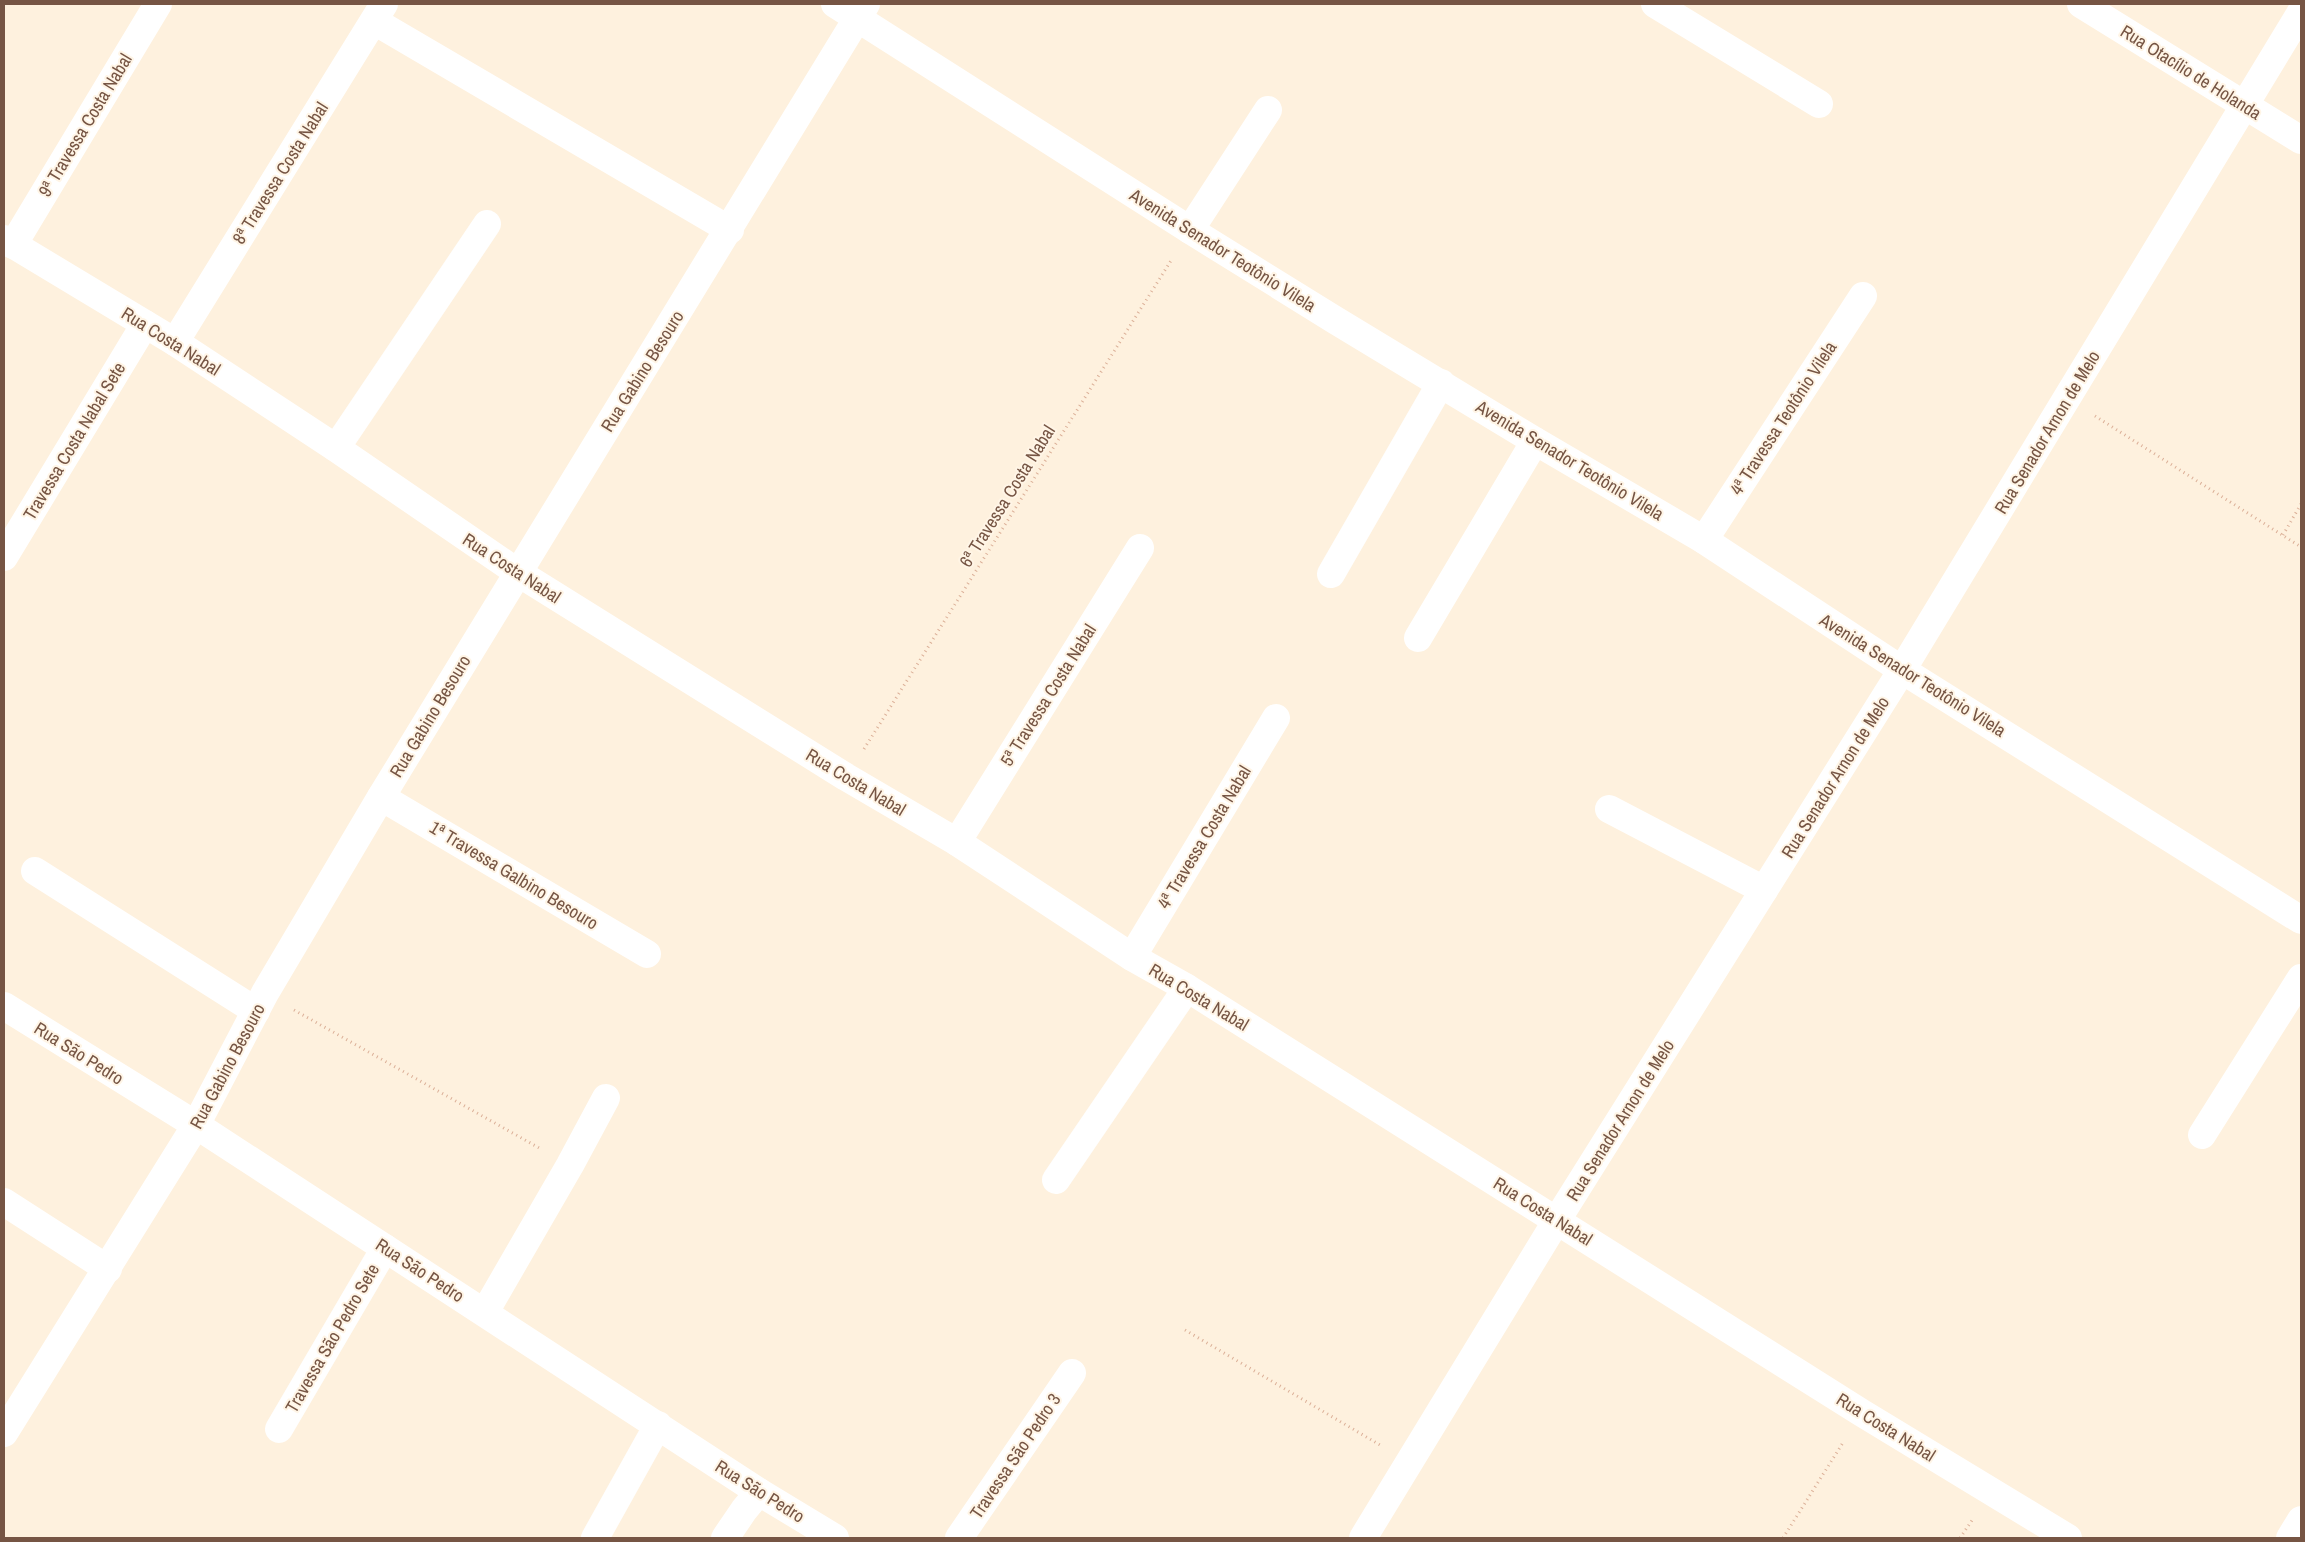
<svg xmlns="http://www.w3.org/2000/svg" width="2305" height="1542" font-family="'Archivo Narrow',sans-serif">
  <style>
    .lines { fill: none; stroke-linecap: round; stroke-linejoin: round }
    .path { stroke: #dbaf97; stroke-width: 3; stroke-dasharray: 1 4; stroke-linecap: butt }
    .minor { stroke: #fff; stroke-width: 28 }
    .labels { text-anchor: middle; dominant-baseline: central; stroke-width: 4; stroke-linejoin: round; paint-order: stroke }
    .street-label { font-size: 18px; fill: #765544; stroke: #fff5e6 }
  </style>
  <rect width="100%" height="100%" fill="#fef1de"/>
  <g class="lines">
    <g class="path">
      <path d="M2095 416 2301 547"/>
      <path d="M2283 535 2301 504"/>
      <path d="M864 749 1172 259"/>
      <path d="M294 1010 541 1149"/>
      <path d="M1185 1330 1380 1445"/>
      <path d="M1783 1538 1844 1441"/>
      <path d="M1960 1538 1973 1519"/>
    </g>
    <g class="minor">
      <path d="M835 4 1190 230 1335 320 1535 441 1704 540 1902 670 2301 920"/>
      <path d="M1655 4 1819 104"/>
      <path d="M2081 4 2301 140"/>
      <path d="M374 21 730 230"/>
      <path d="M1190 230 1268 110"/>
      <path d="M4 239 175 342 336 448 517 572 846 777 957 842 1132 957 1187 988 1862 1413 2068 1538"/>
      <path d="M13 245 158 4"/>
      <path d="M175 342 384 4"/>
      <path d="M336 448 487 224"/>
      <path d="M1704 540 1863 296"/>
      <path d="M4 557 145 324"/>
      <path d="M1331 574 1441 383"/>
      <path d="M1418 638 1535 441"/>
      <path d="M381 797 647 954"/>
      <path d="M1609 809 1764 890"/>
      <path d="M957 842 1140 548"/>
      <path d="M35 871 256 1011"/>
      <path d="M1132 957 1276 718"/>
      <path d="M4 1006 196 1125 759 1492 835 1538"/>
      <path d="M2202 1135 2301 978"/>
      <path d="M1056 1180 1187 988"/>
      <path d="M4 1202 108 1269"/>
      <path d="M485 1312 570 1165 606 1098"/>
      <path d="M279 1429 385 1248"/>
      <path d="M4 1433 196 1125 265 993 381 797 866 4"/>
      <path d="M595 1538 658 1425"/>
      <path d="M725 1538 744 1510 759 1492"/>
      <path d="M959 1538 1072 1373"/>
      <path d="M1363 1538 1557 1220 1902 670 2301 12"/>
      <path d="M2290 1538 2301 1520"/>
    </g>
  </g>
  <g class="labels">
    <g class="street-label">
      <text transform="translate(2191 72) rotate(32)">Rua Otacílio de Holanda</text>
      <text transform="translate(85 125) rotate(-59)">9ª Travessa Costa Nabal</text>
      <text transform="translate(280 173) rotate(-58)">8ª Travessa Costa Nabal</text>
      <text transform="translate(1223 250) rotate(32)">Avenida Senador Teotônio Vilela</text>
      <text transform="translate(171 341) rotate(32)">Rua Costa Nabal</text>
      <text transform="translate(642 371) rotate(-58)">Rua Gabino Besouro</text>
      <text transform="translate(1783 418) rotate(-57)">4ª Travessa Teotônio Vilela</text>
      <text transform="translate(2047 432) rotate(-59)">Rua Senador Arnon de Melo</text>
      <text transform="translate(74 441) rotate(-59)">Travessa Costa Nabal Sete</text>
      <text transform="translate(1570 460) rotate(31)">Avenida Senador Teotônio Vilela</text>
      <text transform="translate(1007 496) rotate(-58)">6ª Travessa Costa Nabal</text>
      <text transform="translate(512 568) rotate(33)">Rua Costa Nabal</text>
      <text transform="translate(1913 675) rotate(32)">Avenida Senador Teotônio Vilela</text>
      <text transform="translate(1048 695) rotate(-58)">5ª Travessa Costa Nabal</text>
      <text transform="translate(430 716) rotate(-59)">Rua Gabino Besouro</text>
      <text transform="translate(1835 777) rotate(-58)">Rua Senador Arnon de Melo</text>
      <text transform="translate(856 782) rotate(31)">Rua Costa Nabal</text>
      <text transform="translate(1204 837) rotate(-59)">4ª Travessa Costa Nabal</text>
      <text transform="translate(514 875) rotate(31)">1ª Travessa Galbino Besouro</text>
      <text transform="translate(1199 997) rotate(31)">Rua Costa Nabal</text>
      <text transform="translate(79 1053) rotate(32)">Rua São Pedro</text>
      <text transform="translate(227 1066) rotate(-62)">Rua Gabino Besouro</text>
      <text transform="translate(1620 1120) rotate(-58)">Rua Senador Arnon de Melo</text>
      <text transform="translate(1543 1211) rotate(32)">Rua Costa Nabal</text>
      <text transform="translate(420 1270) rotate(33)">Rua São Pedro</text>
      <text transform="translate(332 1338) rotate(-60)">Travessa São Pedro Sete</text>
      <text transform="translate(1886 1427) rotate(32)">Rua Costa Nabal</text>
      <text transform="translate(1015 1456) rotate(-56)">Travessa São Pedro 3</text>
      <text transform="translate(760 1491) rotate(32)">Rua São Pedro</text>
    </g>
  </g>
  <rect width="2305" height="1542" fill="none" stroke="#765544" stroke-width="10"/>
</svg>
